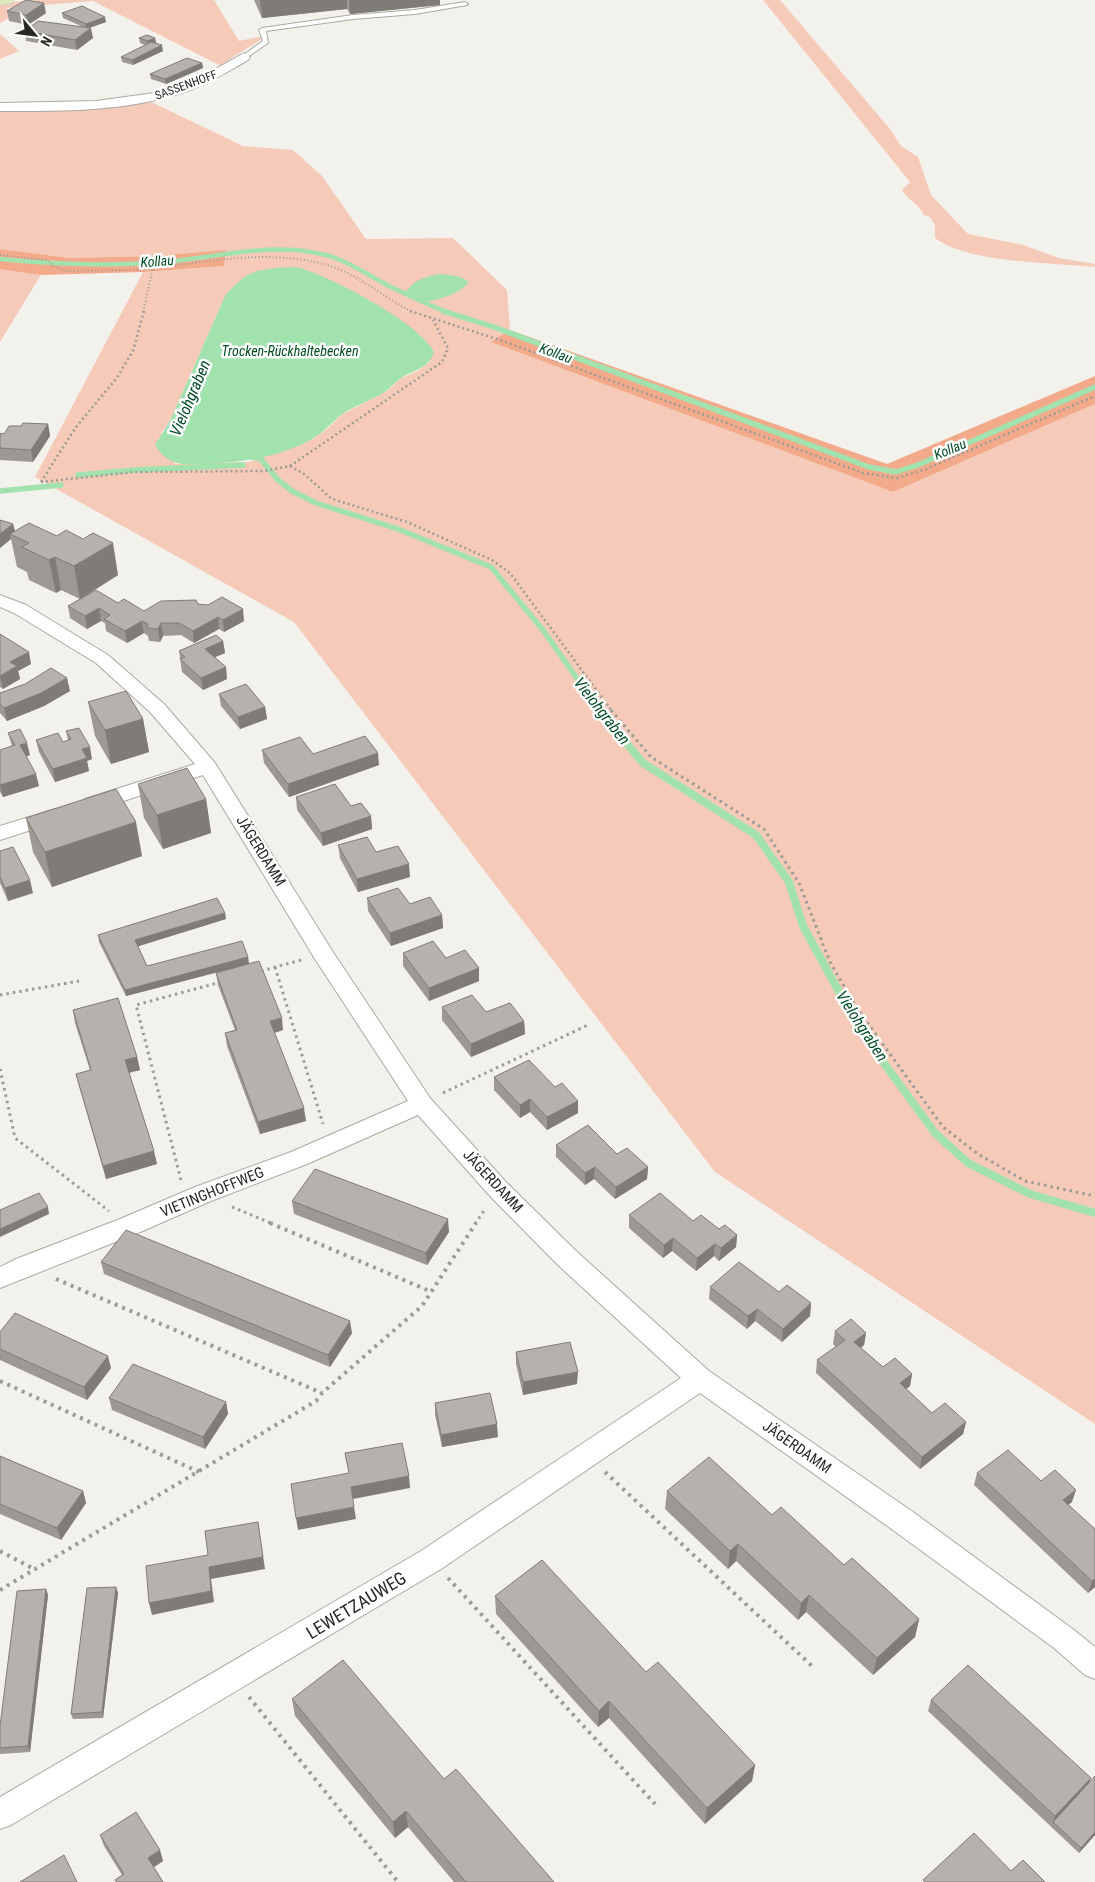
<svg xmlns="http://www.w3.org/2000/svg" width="1095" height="1882" font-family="'Roboto Condensed',sans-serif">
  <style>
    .green { fill: #f6cab8; fill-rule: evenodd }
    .forest { fill: #f3aa8b }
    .water { fill: #a1e2af }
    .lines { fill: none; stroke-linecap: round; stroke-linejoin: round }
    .stream-far2 { stroke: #a1e2af; stroke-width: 4.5 }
    .stream-far1 { stroke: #a1e2af; stroke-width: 5.5 }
    .stream { stroke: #a1e2af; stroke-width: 8 }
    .lane-casing { stroke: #aaa9a3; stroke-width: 2 }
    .street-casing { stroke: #aaa9a3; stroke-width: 2 }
    .primary-casing { stroke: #cbcbcb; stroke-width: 1 }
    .path-far3 { stroke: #9c9b96; stroke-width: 2; stroke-dasharray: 1 2.5; stroke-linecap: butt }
    .path-far2 { stroke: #9c9b96; stroke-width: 2.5; stroke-dasharray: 2 3; stroke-linecap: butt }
    .path-far1 { stroke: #9c9b96; stroke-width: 3; stroke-dasharray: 2.5 4; stroke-linecap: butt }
    .path { stroke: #9c9b96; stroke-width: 4; stroke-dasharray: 3 5; stroke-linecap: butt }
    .lane { fill: #fff; fill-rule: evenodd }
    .street { fill: #fff; fill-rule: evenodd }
    .primary { fill: #dcebbf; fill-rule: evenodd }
    .wall { fill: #9d9894 }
    .shaded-wall { fill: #7f7c78 }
    .building { fill: #b6b1ac; stroke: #7f7c78 }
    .labels { text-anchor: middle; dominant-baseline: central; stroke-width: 5; stroke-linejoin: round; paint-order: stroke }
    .far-street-label { font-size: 12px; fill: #282825; stroke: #fff }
    .far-water-label { font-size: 14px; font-style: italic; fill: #004d20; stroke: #fff }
    .street-label { font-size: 15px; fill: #282825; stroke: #fff }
    .water-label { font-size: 16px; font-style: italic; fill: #004d20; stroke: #fff }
    .near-street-label { font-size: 18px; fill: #282825; stroke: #fff }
  </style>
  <rect width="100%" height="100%" fill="#f3f1eb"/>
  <g class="green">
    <path d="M36 0H214L239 41 269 35 236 55 221 66 93 1 5 8 21 12 0 23V3Z"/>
    <path d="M763 0H780L890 129 901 146 918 157 931 195 968 234 1023 245 1059 258 1095 264V267C1054 263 967 263 935 238V226L930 217 924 215C918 203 908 200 902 190L910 182Z"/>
    <path d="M0 34 19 51 0 59Z"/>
    <path d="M151 102 243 146 293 150 322 176 366 239 453 238 507 290 510 330 492 342 893 492 1095 404V1424L715 1172 294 622 35 477 143 272 224 266 226 250 155 256 70 258 0 249V112L93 109ZM226 294 431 361 417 371 400 379 387 391 341 415 327 429 311 440 294 447 249 462 175 464 161 433 170 421Z"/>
    <path d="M0 267 42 273 0 342Z"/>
  </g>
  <g class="forest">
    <path d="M0 249 70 258 155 256 226 250 224 266 143 272 41 275 0 269Z"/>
    <path d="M510 330 887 464 1095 376V404L893 492 491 342Z"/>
  </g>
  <g class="water">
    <path d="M276 268C285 268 295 266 303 269 333 278 421 324 434 352 429 369 412 370 400 379 394 383 390 388 385 392 371 400 354 406 341 415 331 423 323 433 312 439 280 457 244 462 208 464 184 465 169 467 155 445L170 421 226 294 244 277 257 271Z"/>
    <path d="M439 274C450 275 460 275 469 282 458 295 440 299 425 302L405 293C414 280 424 277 439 274Z"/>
  </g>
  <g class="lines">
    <path class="stream-far2" d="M0 259C50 264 102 266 152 263 209 260 269 240 326 255 349 261 369 276 391 287 409 296 428 304 446 312"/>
    <g class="stream-far1">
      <path d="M443 311 494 327 869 467 896 472 918 465 1095 387"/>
      <path d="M250 457 260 458 277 479 292 491 316 503 398 529 491 567 543 630 600 711"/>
      <path d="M78 475 135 470 243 465"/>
      <path d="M0 491 61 485"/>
    </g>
    <path class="stream" d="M599 710 643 763 756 835 789 882 803 926 849 1010 881 1059 935 1133 968 1163 1030 1194 1095 1213"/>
    <defs>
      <path id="lane" d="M465 2 468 4 467 5 415 14 353 19 266 31 268 43 246 58 241 57 263 41 259 30 262 28 353 15 415 10Z"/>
      <g id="street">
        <path d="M244 53 250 57 248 60C229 71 211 82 190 90 130 112 64 111 0 111V103L96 101 154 93 181 85 210 72Z"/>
        <path d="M0 595 26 605 108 655 164 704 215 763 331 949 430 1098 506 1182 576 1251 709 1371 913 1512 1074 1630 1095 1647V1679L1085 1675 1054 1648 893 1530 700 1393 441 1569 11 1825 0 1829V1797L421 1551 681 1378 558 1265 490 1196 418 1115 307 1164 211 1201 138 1233 0 1288V1267L16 1259 120 1219 195 1187 291 1152 408 1101 315 959 203 775 99 809 92 810 85 809 82 804 85 799 195 764 150 712 96 663 14 613 0 607Z"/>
        <path d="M55 809 62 810 65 815 62 820 0 840V826Z"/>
      </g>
      <path id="primary" d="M0 0H14L12 3 0 5Z"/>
    </defs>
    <use href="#lane" class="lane-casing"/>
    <use href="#street" class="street-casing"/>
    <use href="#primary" class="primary-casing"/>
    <g class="path-far3">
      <path d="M0 255 46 260 55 267 68 271C97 270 127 271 156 268 212 261 270 249 327 265 359 274 383 298 413 312"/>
      <path d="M143 312 153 268"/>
    </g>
    <g class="path-far2">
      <path d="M410 311 500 340 863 473 897 478 926 469 1095 396"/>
      <path d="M290 466 304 474 332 499 407 522 492 560 510 573 612 711"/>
      <path d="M41 482 134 472 264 471 290 466 442 362 448 348 433 320"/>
      <path d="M41 482 76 427 116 379 133 351 144 311"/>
    </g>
    <g class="path-far1">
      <path d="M611 710 651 757 764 829 799 883 830 962 856 1007 943 1127 978 1154 1025 1181 1095 1196"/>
      <path d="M275 967 323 1124"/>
      <path d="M261 971 301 960"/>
      <path d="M0 995 79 981"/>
      <path d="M0 1069 15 1138 109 1211"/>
      <path d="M443 1093 588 1025"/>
      <path d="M181 1180 136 1005 221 982"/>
      <path d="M232 1207 273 1224"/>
      <path d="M475 1224 485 1209"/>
    </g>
    <g class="path">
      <path d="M270 1223 432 1292"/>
      <path d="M56 1279 322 1393"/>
      <path d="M0 1381 199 1472"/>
      <path d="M605 1472 814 1668"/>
      <path d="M0 1551 34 1569"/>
      <path d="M448 1578 655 1804"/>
      <path d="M0 1590 316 1401 322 1393 422 1306 476 1223"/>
      <path d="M249 1697 398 1882"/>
    </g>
    <use href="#lane" class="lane"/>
    <use href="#street" class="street"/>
    <use href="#primary" class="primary"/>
  </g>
  <g class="wall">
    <path d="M254 0H440V5L350 14 347 9 262 18Z"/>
    <path d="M7 11 46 13 28 25 9 21Z"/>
    <path d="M62 13 106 22 89 28 93 38 77 50 26 41 25 31 83 27 63 18Z"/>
    <path d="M139 38H155L156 43 163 51 133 65 122 62 121 57 145 45 140 43Z"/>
    <path d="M202 63 203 68 166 84 151 79 150 74Z"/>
    <path d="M48 424 50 436 33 462 0 460V436L21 426Z"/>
    <path d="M0 520 13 524 15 531 118 575 81 599 118 603 144 611 198 604 244 621 224 632 219 629 194 643 181 635 163 636 160 642 149 641 148 636 144 633 127 643 106 631 105 623 101 621 87 629 70 618 68 606 80 599 61 590 56 593 29 580 27 572 17 567 11 539 0 548Z"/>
    <path d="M0 634 31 664 18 671 20 679 3 689 0 687Z"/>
    <path d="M223 641 225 653 215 657 227 679 203 690 182 672 179 651Z"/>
    <path d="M70 691 44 706 7 721 0 713V693Z"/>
    <path d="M219 694 265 707 267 719 240 729 221 706Z"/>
    <path d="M88 702 143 719 149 752 111 764 95 736Z"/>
    <path d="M66 731 92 759 87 761 89 771 55 782 39 752 36 740 63 742 68 740Z"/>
    <path d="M8 733 30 755 26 757 39 786 3 797 0 792V750L12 746Z"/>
    <path d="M262 750 313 754 379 765 289 797 264 763Z"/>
    <path d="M138 784 206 799 211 833 163 849 144 818Z"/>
    <path d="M296 797 351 806 371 816 372 829 323 846 297 810Z"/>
    <path d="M26 818 142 856 52 887 33 852Z"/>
    <path d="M338 845 376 852 410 877 358 892 340 858Z"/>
    <path d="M0 851 33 893 8 901 0 883Z"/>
    <path d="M367 898 410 904 442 915 443 928 391 946 368 911Z"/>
    <path d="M225 913 226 919 138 946 147 966 248 957 249 964 126 996 99 942 98 935Z"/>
    <path d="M403 953 446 958 479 968V981L429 1001 403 966Z"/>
    <path d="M216 973 283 1030 274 1033 306 1121 260 1134 227 1046 225 1033 235 1030 218 985Z"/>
    <path d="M442 1007 486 1012 524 1021 525 1034 471 1057 442 1020Z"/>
    <path d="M73 1010 137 1057 140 1070 129 1073 157 1164 106 1179 79 1086 76 1074 90 1070 75 1023Z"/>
    <path d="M494 1077 555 1087 578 1101V1113L547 1130 530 1112 520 1118 494 1090Z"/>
    <path d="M556 1145 617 1154 648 1167 647 1179 615 1199 594 1179 585 1185 556 1157Z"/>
    <path d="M292 1201 449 1232 427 1265 294 1214Z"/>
    <path d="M629 1215 693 1221 737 1235 736 1247 719 1261 714 1256 696 1271 672 1251 663 1258 629 1228Z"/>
    <path d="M101 1262 352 1333 330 1367 104 1274Z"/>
    <path d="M710 1287 779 1292 811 1303 810 1316 782 1342 755 1321 747 1329 709 1299Z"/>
    <path d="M835 1331 866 1333 864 1345 861 1348 883 1367 912 1374 910 1386 906 1389 932 1413 966 1422 963 1434 920 1469 816 1373 817 1360 836 1347 833 1344Z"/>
    <path d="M0 1332 111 1368 87 1400 0 1360Z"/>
    <path d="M516 1352 577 1384 523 1395 516 1364Z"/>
    <path d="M109 1398 226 1402 228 1414 205 1449 112 1410Z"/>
    <path d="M435 1403 498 1437 442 1447 435 1415Z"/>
    <path d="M0 1456 83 1491 86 1503 61 1540 0 1514Z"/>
    <path d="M977 1473 1041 1481 1072 1502 1068 1505 1095 1587 1088 1593 974 1485Z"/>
    <path d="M667 1491 772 1515 844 1565 919 1619 915 1637 873 1675 806 1612 798 1620 736 1561 728 1569 665 1509Z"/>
    <path d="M116 1587 118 1593 103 1718 73 1719 71 1714Z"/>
    <path d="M46 1589 48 1595 30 1752 0 1754V1726Z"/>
    <path d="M495 1596 755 1765 752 1781 705 1824 609 1718 598 1727 496 1614Z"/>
    <path d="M292 1699 444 1779 554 1882H454L408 1827 395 1838 295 1716Z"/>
    <path d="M931 1700 1091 1778 1088 1784 1095 1835 1079 1853 928 1711Z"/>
    <path d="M100 1835 163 1861 154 1867 163 1882H116L115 1880 122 1875 104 1846Z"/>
  </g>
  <g class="shaded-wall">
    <path d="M260 0H347V9L262 18Z"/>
    <path d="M349 0H440V5L350 14Z"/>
    <path d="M44 3 46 13 28 25 26 15Z"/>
    <path d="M105 17 106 22 86 29V24Z"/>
    <path d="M91 28 93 38 77 50 75 40Z"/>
    <path d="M155 38 156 43 148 46V41Z"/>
    <path d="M162 45 163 51 133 65 132 60Z"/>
    <path d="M202 63 203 68 166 84 165 79Z"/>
    <path d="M48 424 50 436 33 462 31 450Z"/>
    <path d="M13 524 16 536 10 534 11 539 0 548V534Z"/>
    <path d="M113 543 118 575 80 599 74 566Z"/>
    <path d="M55 557 61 590 56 593 49 560Z"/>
    <path d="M99 608 101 621 87 629 85 616Z"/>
    <path d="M243 609 244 621 224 632 223 620Z"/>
    <path d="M218 617 219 629 194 643 193 631Z"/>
    <path d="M142 621 144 633 127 643 125 631Z"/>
    <path d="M161 623 163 636 160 642 158 629Z"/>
    <path d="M223 641 225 653 206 661 205 649Z"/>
    <path d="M29 652 31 664 18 671 20 679 3 689 0 676 10 662Z"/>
    <path d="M226 667 227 679 203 690 201 678Z"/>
    <path d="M67 678 70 691 44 706 7 721 4 708Z"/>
    <path d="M265 707 267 719 240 729 238 717Z"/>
    <path d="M143 719 149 752 111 764 105 730Z"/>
    <path d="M27 743 30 755 22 758 20 745Z"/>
    <path d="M90 747 92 759 87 761 89 771 55 782 53 769 82 749Z"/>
    <path d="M378 753 379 765 289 797 288 784Z"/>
    <path d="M36 774 39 786 3 797 0 785Z"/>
    <path d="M206 799 211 833 163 849 157 815Z"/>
    <path d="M371 816 372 829 323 846 321 833Z"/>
    <path d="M136 822 142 856 52 887 45 852Z"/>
    <path d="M409 864 410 877 358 892 357 879Z"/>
    <path d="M30 880 33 893 8 901 5 888Z"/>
    <path d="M225 913 226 919 136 947 135 940Z"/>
    <path d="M442 915 443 928 391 946 390 933Z"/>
    <path d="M248 957 249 964 126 996 125 990Z"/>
    <path d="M479 968V981L429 1001V988Z"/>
    <path d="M282 1018 283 1030 271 1034 270 1021Z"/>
    <path d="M524 1021 525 1034 471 1057V1044Z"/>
    <path d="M137 1057 140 1070 127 1073 125 1060Z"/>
    <path d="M530 1099V1112L520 1118V1105Z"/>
    <path d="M578 1101V1113L547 1130V1117Z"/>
    <path d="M304 1108 306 1121 260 1134 258 1122Z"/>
    <path d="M154 1151 157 1164 106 1179 103 1166Z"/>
    <path d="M595 1167 594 1179 585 1185V1173Z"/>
    <path d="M648 1167 647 1179 615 1199 616 1187Z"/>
    <path d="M48 1207 49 1214 0 1237V1229Z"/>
    <path d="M448 1219 449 1232 427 1265 426 1253Z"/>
    <path d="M737 1235 736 1247 719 1261 721 1248Z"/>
    <path d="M673 1238 672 1251 663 1258 664 1245Z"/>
    <path d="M715 1244 714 1256 696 1271 697 1258Z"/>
    <path d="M811 1303 810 1316 782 1342 783 1329Z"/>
    <path d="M757 1309 755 1321 747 1329 748 1316Z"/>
    <path d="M350 1321 352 1333 330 1367 328 1355Z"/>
    <path d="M866 1333 864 1345 852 1354 854 1342Z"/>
    <path d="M108 1356 111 1368 87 1400 84 1387Z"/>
    <path d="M578 1372 577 1384 523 1395V1382Z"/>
    <path d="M912 1374 910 1386 897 1396 900 1383Z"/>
    <path d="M226 1402 228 1414 205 1449 203 1437Z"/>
    <path d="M966 1422 963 1434 920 1469 922 1457Z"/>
    <path d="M497 1424 498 1437 442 1447 441 1435Z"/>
    <path d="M409 1476 410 1488 353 1499 351 1487Z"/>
    <path d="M1076 1490 1072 1502 1059 1512 1063 1500Z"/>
    <path d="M83 1491 86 1503 61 1540 57 1528Z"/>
    <path d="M354 1507 356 1519 298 1530 296 1518Z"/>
    <path d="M258 1522 265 1569 211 1579 214 1602 152 1615 149 1603 209 1567Z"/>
    <path d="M738 1544 736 1561 728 1569 730 1551Z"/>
    <path d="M1095 1579V1587L1088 1593 1092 1581Z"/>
    <path d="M116 1587 118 1593 103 1718 102 1712Z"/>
    <path d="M46 1589 48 1595 30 1752 28 1746Z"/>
    <path d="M809 1595 806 1612 798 1620 801 1603Z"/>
    <path d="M919 1619 915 1637 873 1675 877 1658Z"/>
    <path d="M609 1701V1718L598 1727 599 1711Z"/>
    <path d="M755 1765 752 1781 705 1824 707 1808Z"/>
    <path d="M1091 1778 1086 1789 1053 1822 1055 1816Z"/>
    <path d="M406 1811 408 1827 395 1838 393 1822Z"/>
    <path d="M1095 1832V1835L1079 1853 1081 1848Z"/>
    <path d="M160 1850 163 1861 151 1869 148 1858Z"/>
  </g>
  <g class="building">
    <path d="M26 0 44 3 26 15 7 11Z"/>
    <path d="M82 6 105 17 86 24 62 13Z"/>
    <path d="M38 21 91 28 75 40 25 31Z"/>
    <path d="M147 35 155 38 148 41 139 38Z"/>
    <path d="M151 42 162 45 132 60 121 57Z"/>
    <path d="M187 58 202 63 165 79 150 74Z"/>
    <path d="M23 423 48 424 31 450 0 448V436L1 433 4 434 9 426H21Z"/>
    <path d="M0 520 13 524 0 534Z"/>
    <path d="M29 523 57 536 66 530 83 539 93 533 113 543 74 566 55 557 49 560 22 547 29 543 10 534Z"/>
    <path d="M96 590 118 603 124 599 144 611 161 601 196 600 198 604 208 605 222 597 243 609 223 620 218 617 193 631 179 623H161L158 629 147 628 148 624 142 621 125 631 104 619 110 615 99 608 85 616 68 606Z"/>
    <path d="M0 634 29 652 10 662 17 666 0 676Z"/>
    <path d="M216 635 223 641 205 649 226 667 201 678 180 659 185 657 179 651Z"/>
    <path d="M51 668 67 678 41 693 4 708 0 704V693L25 684Z"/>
    <path d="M246 684 265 707 238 717 219 694Z"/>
    <path d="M126 691 143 719 105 730 88 702Z"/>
    <path d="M79 728 90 747 82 749 87 758 53 769 36 740 58 733 63 742 71 739 66 731Z"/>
    <path d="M20 729 27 743 20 745 36 774 0 785V750L15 745 8 733Z"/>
    <path d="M365 736 378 753 288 784 262 750 300 737 313 754Z"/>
    <path d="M187 768 206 799 157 815 138 784Z"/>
    <path d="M335 784 351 806 361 803 371 816 321 833 296 797Z"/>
    <path d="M116 789 136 822 45 852 26 818Z"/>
    <path d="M367 837 376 852 398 846 409 864 357 879 338 845Z"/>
    <path d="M13 847 30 880 5 888 0 877V851Z"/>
    <path d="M398 888 410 904 430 897 442 915 390 933 367 898Z"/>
    <path d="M217 898 225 913 135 940 147 966 242 941 248 957 125 990 98 935Z"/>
    <path d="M433 941 446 958 465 950 479 968 429 988 403 953Z"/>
    <path d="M259 961 282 1018 270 1021 304 1108 258 1122 225 1033 237 1030 216 973Z"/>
    <path d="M472 995 486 1012 510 1003 524 1021 471 1044 442 1007Z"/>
    <path d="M118 998 137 1057 125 1060 154 1151 103 1166 76 1074 91 1070 73 1010Z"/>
    <path d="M529 1060 555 1087 562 1083 578 1101 547 1117 530 1099 520 1105 494 1077Z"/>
    <path d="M588 1125 617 1154 627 1148 648 1167 616 1187 595 1167 585 1173 556 1145Z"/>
    <path d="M315 1169 448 1219 426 1253 292 1201Z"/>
    <path d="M39 1193 48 1207 0 1229V1210Z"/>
    <path d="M660 1193 693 1221 701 1215 719 1229 725 1225 737 1235 721 1248 715 1244 697 1258 673 1238 664 1245 629 1215Z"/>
    <path d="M126 1230 350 1321 328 1355 101 1262Z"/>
    <path d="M739 1262 779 1292 787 1285 811 1303 783 1329 757 1309 748 1316 710 1287Z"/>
    <path d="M15 1313 108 1356 84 1387 0 1349V1332Z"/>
    <path d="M851 1319 866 1333 854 1342 883 1367 895 1358 912 1374 900 1383 932 1413 945 1403 966 1422 922 1457 817 1360 845 1340 835 1331Z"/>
    <path d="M570 1342 578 1372 523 1382 516 1352Z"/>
    <path d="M133 1364 226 1402 203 1437 109 1398Z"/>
    <path d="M490 1393 497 1424 441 1435 435 1403Z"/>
    <path d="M402 1443 409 1476 351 1487 354 1507 296 1518 291 1484 349 1473 345 1453Z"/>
    <path d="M1008 1450 1041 1481 1055 1470 1076 1490 1063 1500 1095 1529V1579L1092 1581 977 1473Z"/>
    <path d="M0 1456 83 1491 57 1528 0 1504Z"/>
    <path d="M709 1457 772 1515 781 1507 844 1565 852 1558 919 1619 877 1658 809 1595 801 1603 738 1544 730 1551 667 1491Z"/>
    <path d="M258 1522 263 1557 209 1567 211 1591 149 1603 146 1566 208 1555 205 1531Z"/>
    <path d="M542 1560 646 1672 658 1662 755 1765 707 1808 609 1701 599 1711 495 1596Z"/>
    <path d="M116 1587 102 1712 71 1714 87 1588Z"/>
    <path d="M46 1589 28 1746 0 1748V1726L17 1591Z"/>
    <path d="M343 1660 444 1779 456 1769 554 1882H466L406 1811 393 1822 292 1699Z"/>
    <path d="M968 1665 1091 1778 1055 1816 931 1700Z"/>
    <path d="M1095 1776V1832L1081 1848 1053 1822Z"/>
    <path d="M136 1812 160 1850 148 1858 163 1882H117L115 1880 124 1874 100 1835Z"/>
    <path d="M974 1833 1011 1871 1023 1860 1045 1882H925L923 1880Z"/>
    <path d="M64 1855 77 1882H20Z"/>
  </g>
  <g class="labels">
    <g class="far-street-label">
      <text transform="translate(186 85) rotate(-20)">SASSENHOFF</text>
    </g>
    <g class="far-water-label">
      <text transform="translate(157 261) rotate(-4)">Kollau</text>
      <text x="290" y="351">Trocken-Rückhaltebecken</text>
      <text transform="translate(556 353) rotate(20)">Kollau</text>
      <text transform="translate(950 449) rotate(-23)">Kollau</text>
    </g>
    <g class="street-label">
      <text transform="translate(261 851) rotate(58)">JÄGERDAMM</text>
      <text transform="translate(493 1181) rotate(47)">JÄGERDAMM</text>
      <text transform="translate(212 1192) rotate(-22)">VIETINGHOFFWEG</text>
      <text transform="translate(797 1447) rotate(35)">JÄGERDAMM</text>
    </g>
    <g class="water-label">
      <text transform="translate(190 398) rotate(-67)">Vielohgraben</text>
      <text transform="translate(602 711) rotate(52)">Vielohgraben</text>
      <text transform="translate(862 1026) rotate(57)">Vielohgraben</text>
    </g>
    <g class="near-street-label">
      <text transform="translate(356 1605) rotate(-31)">LEWETZAUWEG</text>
    </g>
  </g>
  <g transform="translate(35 35) rotate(119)" stroke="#ffffff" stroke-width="4" paint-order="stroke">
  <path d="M0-4L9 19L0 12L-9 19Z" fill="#282825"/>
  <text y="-8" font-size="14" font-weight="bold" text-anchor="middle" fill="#282825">N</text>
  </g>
</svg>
